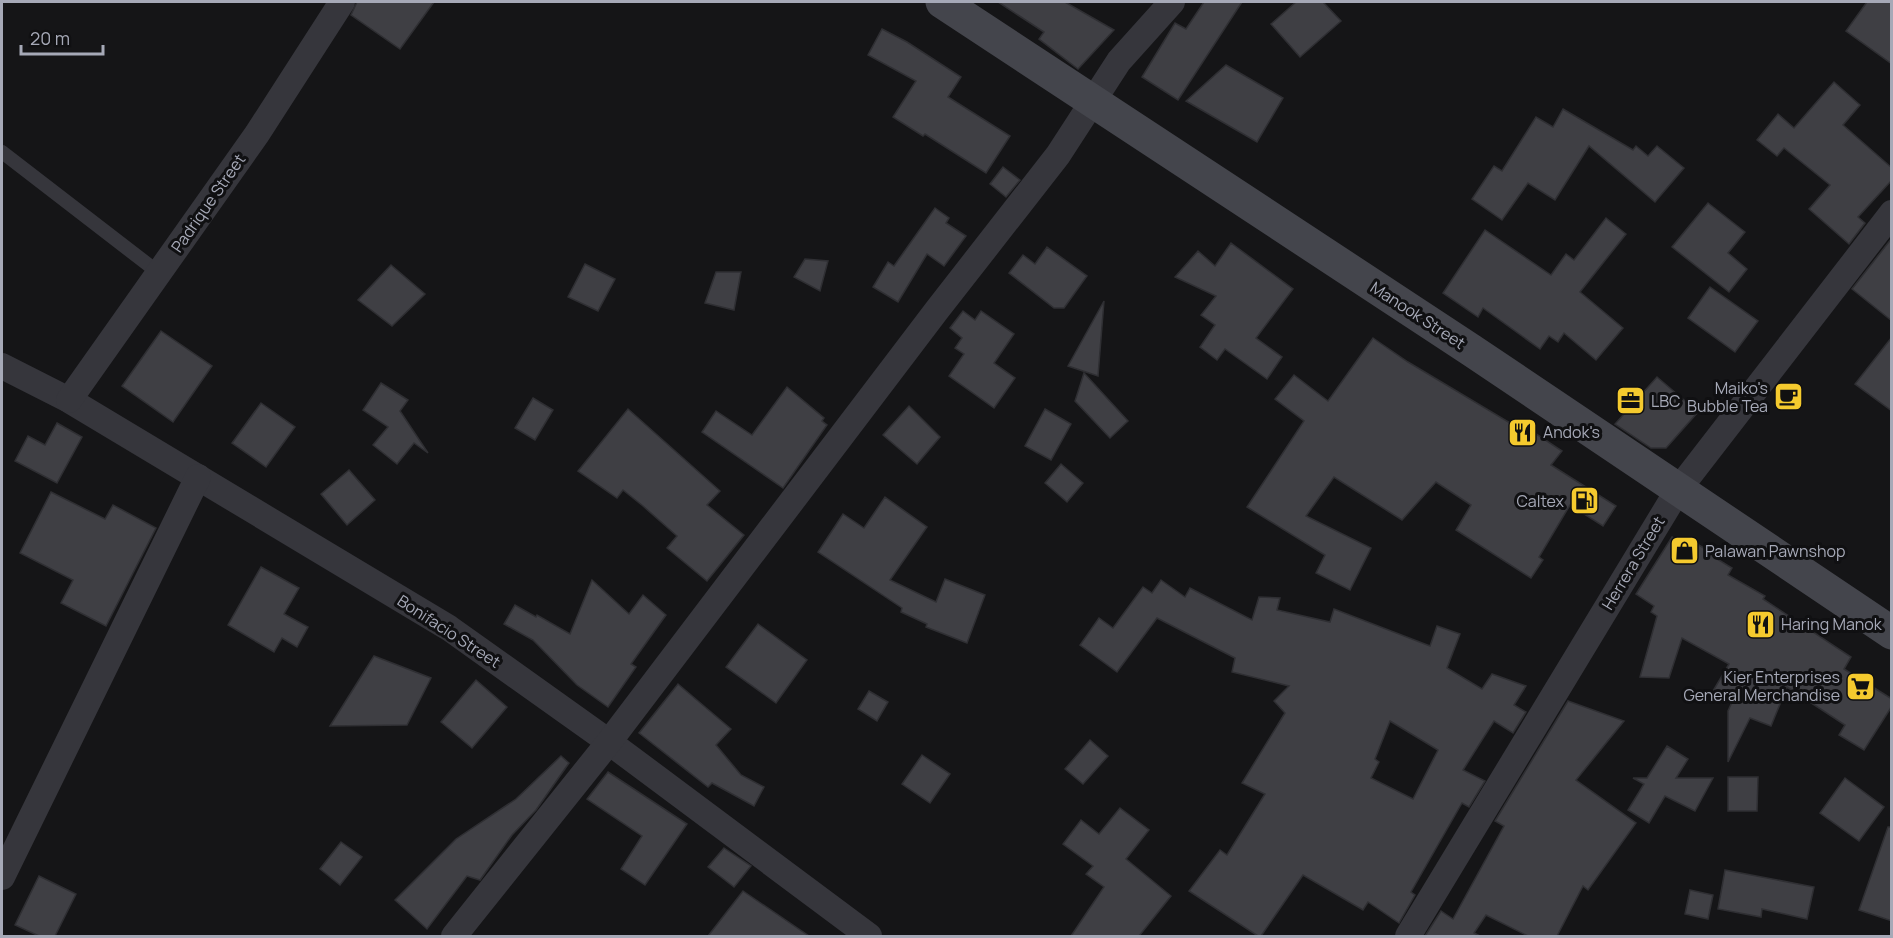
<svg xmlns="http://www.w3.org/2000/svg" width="1893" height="938" font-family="Manrope,sans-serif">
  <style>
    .building { fill: #3f3f44; stroke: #2f2f33; stroke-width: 1.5; fill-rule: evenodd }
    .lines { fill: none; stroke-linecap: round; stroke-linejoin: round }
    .lane { stroke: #36363c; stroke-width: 14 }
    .street { stroke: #36363c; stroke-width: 26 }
    .secondary { stroke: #44454c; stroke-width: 33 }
    .labels { text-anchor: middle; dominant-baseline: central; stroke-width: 6; stroke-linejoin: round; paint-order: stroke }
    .street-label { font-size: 16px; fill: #a6a9b7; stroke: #101012 }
    .poi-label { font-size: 16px; fill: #a6a9b7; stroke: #101012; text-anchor: start }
  </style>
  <rect width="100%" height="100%" fill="#151517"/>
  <g class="building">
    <path d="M357 2H434L400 49 351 15Z"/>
    <path d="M998 2H1065L1114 30 1078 69 1039 39 1044 32Z"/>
    <path d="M1204 2H1242L1178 100 1142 77 1175 23 1186 29Z"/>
    <path d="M1296 2H1323L1341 21 1300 57 1271 24Z"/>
    <path d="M1867 2H1892V64L1846 31Z"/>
    <path d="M882 29 907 42 961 77 948 97 1010 136 986 173 925 134 923 136 893 117 916 81 868 55Z"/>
    <path d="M1226 65 1283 98 1257 142 1186 101Z"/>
    <path d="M1834 82 1860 105 1843 125 1892 168V180L1858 217 1865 223 1849 244 1809 209 1830 185 1784 148 1777 156 1757 140 1778 114 1794 128Z"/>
    <path d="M1563 109 1633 150 1636 146 1648 156 1657 146 1684 168 1655 202 1589 146 1555 200 1528 183 1502 220 1472 199 1494 166 1502 171 1536 117 1553 127Z"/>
    <path d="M1003 167 1020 180 1006 197 990 184Z"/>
    <path d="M1708 203 1745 232 1728 253 1747 269 1729 292 1672 247Z"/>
    <path d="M935 208 949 218 946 223 966 236 944 266 927 254 898 302 873 287 888 262 894 266Z"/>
    <path d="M1606 218 1626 234 1580 292 1623 328 1596 360 1564 333 1558 342 1549 336 1540 349 1483 308 1478 317 1443 293 1485 230 1551 275 1566 254 1574 260Z"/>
    <path d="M1892 238V321L1852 289Z"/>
    <path d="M1231 243 1293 289 1256 338 1282 357 1267 379 1225 349 1217 360 1200 347 1215 325 1201 315 1216 296 1175 277 1198 251 1215 266Z"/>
    <path d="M1047 247 1087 276 1064 308H1054L1009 273 1023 255 1035 264Z"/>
    <path d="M805 259 828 261 820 291 794 277Z"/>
    <path d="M585 264 615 279 598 311 568 297Z"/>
    <path d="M391 265 425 294 392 326 358 300Z"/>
    <path d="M716 272H741L734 310 705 303Z"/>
    <path d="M1710 287 1758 321 1735 352 1688 318Z"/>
    <path d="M1104 301 1098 376 1068 366Z"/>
    <path d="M963 311 975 320 981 311 1014 334 994 363 1015 378 994 408 949 376 964 354 955 348 962 338 950 328Z"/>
    <path d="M161 331 212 366 173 422 122 386Z"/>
    <path d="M1892 337V411L1855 384Z"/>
    <path d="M1373 338 1408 362 1515 426 1518 422 1562 451 1551 465 1616 506 1603 526 1570 505 1539 557 1543 560 1531 578 1456 530 1471 505 1436 482 1402 520 1334 477 1306 516 1371 548 1350 590 1316 573 1325 555 1247 507 1304 421 1275 399 1294 375 1328 401Z"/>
    <path d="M1084 373 1128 421 1110 438 1075 401Z"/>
    <path d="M1657 377 1698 412 1666 448H1651L1615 424Z"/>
    <path d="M381 383 408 400 400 411 428 453 414 443 397 464 373 445 388 427 363 410Z"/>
    <path d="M787 387 824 418 822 421 827 425 783 488 702 432 716 411 752 435Z"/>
    <path d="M533 398 553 410 535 440 515 428Z"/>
    <path d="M261 403 295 427 266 467 232 443Z"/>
    <path d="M909 406 940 437 917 464 883 435Z"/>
    <path d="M628 409 720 491 707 505 744 535 707 581 667 548 677 536 643 506 623 490 617 498 578 471Z"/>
    <path d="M1045 409 1071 424 1051 460 1025 446Z"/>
    <path d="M57 423 82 437 57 483 15 461 28 436 45 445Z"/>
    <path d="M1061 464 1083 483 1067 502 1045 483Z"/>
    <path d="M349 470 375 500 347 525 321 494Z"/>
    <path d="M51 492 105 519 113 505 156 528 106 626 61 603 73 580 20 553Z"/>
    <path d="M885 497 927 527 890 580 936 602 945 579 985 595 967 643 926 627 927 624 901 612 902 608 818 552 843 514 864 528Z"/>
    <path d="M1672 537 1685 545 1691 540 1710 552 1709 554 1732 568 1728 575 1765 596 1763 599 1851 657 1844 669 1892 699V706L1864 750 1839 735 1845 725 1787 687 1771 726 1750 718 1728 762V711L1732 702 1713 691 1729 664 1682 638 1669 678 1640 677 1657 616 1651 612 1654 606 1636 594Z"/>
    <path d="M261 567 299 588 284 614 308 627 297 647 282 638 274 652 228 625Z"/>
    <path d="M592 580 629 614 643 595 666 615 631 664 636 667 608 707 577 685 533 640 504 624 515 605 536 617 537 615 570 634Z"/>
    <path d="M1161 580 1185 597 1190 588 1252 620 1259 597 1280 598 1277 610 1330 622 1334 609 1430 646 1437 626 1460 634 1447 668 1482 689 1492 674 1526 686 1514 705 1526 712 1513 733 1494 721 1463 770 1485 781 1469 807 1462 803 1411 892 1415 895 1399 923 1368 902 1363 910 1303 875 1261 936H1258L1189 891 1220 850 1227 855 1265 794 1242 783 1285 713 1274 701 1289 686 1232 672 1235 658 1157 618 1117 672 1080 645 1099 618 1113 628 1143 587 1152 593ZM1390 721 1438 750 1413 799 1371 778 1379 762 1375 759Z"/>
    <path d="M758 624 807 660 776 703 726 667Z"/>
    <path d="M374 656 431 678 407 725 330 726Z"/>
    <path d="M476 680 507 707 472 748 441 722Z"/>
    <path d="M678 684 731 729 716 745 741 775 764 787 754 806 712 783 708 787 639 733Z"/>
    <path d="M869 691 888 702 877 721 858 709Z"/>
    <path d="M1568 701 1624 721 1576 780 1636 823 1588 890 1583 886 1557 936H1528L1486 915 1474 933 1480 936H1425L1441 911 1453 919 1504 826 1495 821Z"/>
    <path d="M1090 740 1108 756 1083 784 1065 769Z"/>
    <path d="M1667 746 1688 759 1676 778H1713L1695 811 1665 796 1649 823 1628 810 1644 784 1633 778H1647Z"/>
    <path d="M922 755 950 774 930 803 902 784Z"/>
    <path d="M561 756 569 763 536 810 512 835 480 880 467 876 427 929 395 900 456 839 516 799Z"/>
    <path d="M608 772 687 824 645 885 621 869 642 836 587 799Z"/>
    <path d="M1728 777H1758L1757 811H1728Z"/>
    <path d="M1845 778 1884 807 1859 841 1820 813Z"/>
    <path d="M1120 808 1149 830 1126 859 1171 896 1139 936H1071L1104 887 1086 874 1093 866 1063 844 1081 820 1099 834Z"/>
    <path d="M1888 827H1892V921L1859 910Z"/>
    <path d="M341 842 362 857 340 885 320 869Z"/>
    <path d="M724 848 751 866 734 887 708 867Z"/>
    <path d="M1725 870 1814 887 1807 919 1762 909 1761 917 1718 909Z"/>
    <path d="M39 876 76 894 55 936H39L15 925Z"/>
    <path d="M1690 890 1713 895 1708 919 1685 914Z"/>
    <path d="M743 891 809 936H708Z"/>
  </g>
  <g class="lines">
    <path class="lane" d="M2 152 159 273"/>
    <g class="street">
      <path d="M2 366 69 400 449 628 609 742 869 936"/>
      <path d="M69 400 257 134 342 2"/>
      <path d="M2 877 198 477"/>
      <path d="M454 936 609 742 937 310 1058 155 1119 61 1172 2"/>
      <path d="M1408 936 1678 490 1892 213"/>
    </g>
    <path class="secondary" d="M942 2 1471 350 1892 633"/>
  </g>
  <defs>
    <symbol id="cafe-square" viewBox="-11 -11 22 22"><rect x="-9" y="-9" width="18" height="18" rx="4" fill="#f5ca2e" stroke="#101012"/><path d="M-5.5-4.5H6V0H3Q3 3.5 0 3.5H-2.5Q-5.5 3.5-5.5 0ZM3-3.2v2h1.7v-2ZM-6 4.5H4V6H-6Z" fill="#111"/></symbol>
    <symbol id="office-square" viewBox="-11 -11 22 22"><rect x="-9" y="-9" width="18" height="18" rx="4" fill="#f5ca2e" stroke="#101012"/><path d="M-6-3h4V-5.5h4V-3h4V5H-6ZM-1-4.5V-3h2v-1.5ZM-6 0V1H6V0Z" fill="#111"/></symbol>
    <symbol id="restaurant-square" viewBox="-11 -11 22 22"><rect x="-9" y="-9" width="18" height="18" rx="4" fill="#f5ca2e" stroke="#101012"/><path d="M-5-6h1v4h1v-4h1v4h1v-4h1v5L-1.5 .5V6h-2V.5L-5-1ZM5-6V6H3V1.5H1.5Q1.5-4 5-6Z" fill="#111"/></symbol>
    <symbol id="fuel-square" viewBox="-11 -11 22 22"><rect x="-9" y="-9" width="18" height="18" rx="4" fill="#f5ca2e" stroke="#101012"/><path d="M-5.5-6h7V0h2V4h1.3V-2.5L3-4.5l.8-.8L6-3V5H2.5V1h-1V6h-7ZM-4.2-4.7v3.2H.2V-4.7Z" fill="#111"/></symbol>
    <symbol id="shop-square" viewBox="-11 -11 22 22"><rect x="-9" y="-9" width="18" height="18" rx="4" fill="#f5ca2e" stroke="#101012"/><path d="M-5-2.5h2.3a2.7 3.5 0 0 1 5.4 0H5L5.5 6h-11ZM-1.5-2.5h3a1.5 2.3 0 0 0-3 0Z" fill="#111"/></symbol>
    <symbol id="supermarket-square" viewBox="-11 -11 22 22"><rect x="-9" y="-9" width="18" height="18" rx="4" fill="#f5ca2e" stroke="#101012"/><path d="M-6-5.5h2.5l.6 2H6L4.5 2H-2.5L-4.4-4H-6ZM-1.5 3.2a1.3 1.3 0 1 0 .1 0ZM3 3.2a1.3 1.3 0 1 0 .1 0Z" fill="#111"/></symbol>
  </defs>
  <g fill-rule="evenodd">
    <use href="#cafe-square" x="1772" y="380" width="33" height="33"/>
    <use href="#office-square" x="1614" y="384" width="33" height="33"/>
    <use href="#restaurant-square" x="1506" y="416" width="33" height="33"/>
    <use href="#fuel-square" x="1568" y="484" width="33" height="33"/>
    <use href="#shop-square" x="1668" y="534" width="33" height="33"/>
    <use href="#restaurant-square" x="1744" y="608" width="33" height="33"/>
    <use href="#supermarket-square" x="1844" y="670" width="33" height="33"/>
  </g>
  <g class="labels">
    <g class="street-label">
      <text transform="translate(208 203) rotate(-55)">Padrique Street</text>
      <text transform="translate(1418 315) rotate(33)">Manook Street</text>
      <text transform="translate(1633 563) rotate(-59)">Herrera Street</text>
      <text transform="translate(449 631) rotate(33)">Bonifacio Street</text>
    </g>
    <g class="poi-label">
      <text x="1768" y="388" text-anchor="end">Maiko's<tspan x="1768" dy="18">Bubble Tea</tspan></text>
      <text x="1651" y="401">LBC</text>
      <text x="1543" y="432">Andok's</text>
      <text x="1564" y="501" text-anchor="end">Caltex</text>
      <text x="1705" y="551">Palawan Pawnshop</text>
      <text x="1781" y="624">Haring Manok</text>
      <text x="1840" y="677" text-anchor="end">Kier Enterprises<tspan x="1840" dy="18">General Merchandise</tspan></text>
    </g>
  </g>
  <rect width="1893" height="938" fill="none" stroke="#a6a9b7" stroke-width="6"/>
  <path d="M21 45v9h82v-9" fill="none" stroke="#a6a9b7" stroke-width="3"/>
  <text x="30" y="45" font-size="18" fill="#a6a9b7" stroke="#101012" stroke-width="4.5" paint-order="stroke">20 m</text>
</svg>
